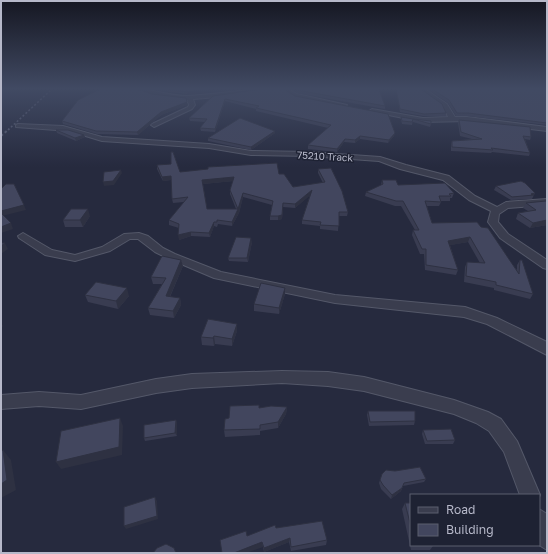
<svg xmlns="http://www.w3.org/2000/svg" width="548" height="554" font-family="'Golos Text',sans-serif">
  <style>
    .lines { fill: none; stroke-linecap: round; stroke-linejoin: round }
    .street-casing { stroke: #545869; stroke-width: 2 }
    .street { fill: #3a3d4e; fill-rule: evenodd }
    .rail-far1 { stroke: #5c6075; stroke-width: 1.5; stroke-dasharray: 2 2; stroke-linecap: butt }
    .rail { stroke: #5c6075; stroke-width: 2; stroke-dasharray: 2.5 2.5; stroke-linecap: butt }
    .wall { fill: #393c51; fill-rule: evenodd }
    .shaded-wall { fill: #2e3142 }
    .building { fill: #42465e; stroke: #2e3142; fill-rule: evenodd }
    .labels { text-anchor: middle; dominant-baseline: central; stroke-width: 3; stroke-linejoin: round; paint-order: stroke }
    .far-street-label { font-size: 10px; fill: #b6b8c9; stroke: #1e2233 }
  </style>
  <rect width="100%" height="100%" fill="#262a3e"/>
  <g class="lines">
    <defs>
      <g id="street">
        <path d="M135 89C153 89 169 96 187 96 215 95 242 89 270 89L218 97 193 99 195 105 192 109 154 127 151 125 152 124 188 107 189 105 187 99 153 95Z"/>
        <path d="M286 89H292L291 91 297 94 347 105 344 107 293 96 286 93Z"/>
        <path d="M418 89H425L447 104 455 117H467L547 127V131L467 121 423 122 369 111 372 109 423 118 448 117 443 106Z"/>
        <path d="M18 124 63 126 102 137 209 144 251 151 309 152 380 157 406 165 449 176 475 196 497 207 506 202 547 199V205L508 208 499 214 498 222 508 234 547 260V269L543 268 500 238 488 222 491 211 469 200 443 180 400 169 379 161 309 156 251 155 209 148 102 141 69 131 16 127V125Z"/>
        <path d="M23 233 52 250 75 255 102 247 124 234 139 233 148 236 163 248 175 254 221 272 335 295 465 307 497 318 547 342V355L487 324 464 317 335 303 214 278 167 258 155 252 138 239H130L110 251 75 261 45 255 19 238 18 236Z"/>
        <path d="M282 371 328 372 364 377 454 400 488 412 501 419 517 441 540 495 539 497V495H520L504 452 489 431 476 423 454 414 364 391 328 386 282 383 192 388 156 393 81 409 39 406 1 409V395L39 392 81 395 156 379 192 374Z"/>
        <path d="M539 509 547 514V550L539 545Z"/>
      </g>
    </defs>
    <use href="#street" class="street-casing"/>
    <use href="#street" class="street"/>
    <path class="rail-far1" d="M8 130 52 89"/>
    <path class="rail" d="M1 136 9 129"/>
  </g>
  <g class="wall">
    <path d="M145 89H250L187 94Z"/>
    <path d="M293 89H379L385 106V109L297 93 293 90Z"/>
    <path d="M396 89H421L446 113V116H423L400 112Z"/>
    <path d="M428 89H547V125L467 116H456L448 103Z"/>
    <path d="M285 90 295 96 395 133 394 136 388 143 360 139 355 143 344 142 337 152 308 149V145L328 128 256 111V109L225 101 215 132 201 131 200 128 205 122 190 121 189 118 213 96Z"/>
    <path d="M152 94 187 102V105L161 115 138 135 97 134 63 124 62 121Z"/>
    <path d="M401 117 413 119 412 125 402 124 401 119Z"/>
    <path d="M413 119 431 124 430 127 413 122Z"/>
    <path d="M459 120 531 137 530 140 525 139 530 153 529 156 492 152 491 153 451 151V144L452 141 472 139 460 136 458 123Z"/>
    <path d="M56 130 84 135 85 137 76 141 57 133Z"/>
    <path d="M275 133 251 150 208 141V138Z"/>
    <path d="M157 165 180 172 279 174 293 187 323 183 318 173V169L348 212 347 216H339L338 231 320 229V226L302 224V220L310 195 295 208 283 207 282 219 278 220H270V216L272 205 243 197 239 213 232 226 218 224 217 227 214 226 210 237 191 236 179 240V228L169 225V220L184 202 173 203 172 199 171 180 163 181 157 169ZM233 181 230 190V194L236 209H207L203 184Z"/>
    <path d="M382 180 398 185 454 193 452 198H450V201H441V202L439 206H427L432 223 481 227 517 270V265L520 260 533 294 530 299 494 290V288L464 282 465 267 467 262 480 263 468 242 450 245 458 270 456 275 425 270 424 254H420L412 235 413 230H415L401 206H395L365 196 366 192 381 185Z"/>
    <path d="M496 186 535 193 532 199 511 200 494 190Z"/>
    <path d="M547 202V225L530 228 516 219 518 213 528 211 523 208 526 203Z"/>
    <path d="M90 216 83 227H65L63 220Z"/>
    <path d="M252 242 248 262 229 261 228 258Z"/>
    <path d="M183 266 170 297 180 298 181 305 174 318 150 315 148 308 162 284H153L151 277Z"/>
    <path d="M285 288V294L279 314 254 311V304Z"/>
    <path d="M85 295 129 296 118 309 88 302Z"/>
    <path d="M237 324V331L232 346 215 344 214 346 202 345 201 337Z"/>
    <path d="M287 407 286 414 278 428 260 431V435L225 437 224 430 229 418 259 408Z"/>
    <path d="M368 411 415 421 414 425 369 426 367 415Z"/>
    <path d="M176 420 177 424V436L145 441 144 438Z"/>
    <path d="M423 430 455 440 453 444H425L422 434Z"/>
    <path d="M382 474 426 479 424 482 403 486 401 491 391 499 381 489 379 483Z"/>
    <path d="M405 503H411V545H444L443 546H433L430 550H411L402 509Z"/>
    <path d="M276 528 327 540 326 545 291 551 289 542 264 552 263 547 247 536Z"/>
  </g>
  <g class="shaded-wall">
    <path d="M218 89H250L187 94V92Z"/>
    <path d="M225 99V101L215 132V129Z"/>
    <path d="M187 102V105L161 115 138 135 137 132 161 112Z"/>
    <path d="M275 131V133L251 150V147Z"/>
    <path d="M395 133 394 136 388 143 389 140Z"/>
    <path d="M84 135 85 137 76 141 75 138Z"/>
    <path d="M360 136V139L355 143V140Z"/>
    <path d="M345 139 344 142 337 152V149Z"/>
    <path d="M121 170 122 173 114 185 104 186 103 182Z"/>
    <path d="M171 176 172 180 163 181 162 177Z"/>
    <path d="M234 177V181L203 184 202 180Z"/>
    <path d="M312 190V194L295 208V204Z"/>
    <path d="M243 193V197L239 213 232 226V222L238 209Z"/>
    <path d="M283 203 282 219 278 220V216Z"/>
    <path d="M24 205 26 210 2 216 1 215V211Z"/>
    <path d="M88 209 90 216 83 227 80 220Z"/>
    <path d="M547 220V225L530 228 533 223Z"/>
    <path d="M214 222V226L210 237 209 233Z"/>
    <path d="M11 223 13 229 1 233V227Z"/>
    <path d="M191 232V236L179 240 178 235Z"/>
    <path d="M470 237 468 242 446 246 448 241Z"/>
    <path d="M251 238 252 242 248 262 247 258Z"/>
    <path d="M5 243 8 249 1 254V246Z"/>
    <path d="M181 260 183 266 167 303 166 296Z"/>
    <path d="M127 288 129 296 118 309 116 301Z"/>
    <path d="M285 288V294L279 314V308Z"/>
    <path d="M180 298 181 305 174 318 173 311Z"/>
    <path d="M1 323 3 326 1 328Z"/>
    <path d="M237 324V331L232 346V339Z"/>
    <path d="M214 336 215 344 214 346 213 338Z"/>
    <path d="M287 407 286 414 278 428V422Z"/>
    <path d="M120 418 123 426 122 455 61 469 56 462Z"/>
    <path d="M176 420 177 424V436L175 433Z"/>
    <path d="M3 450 11 460 16 490 1 498Z"/>
    <path d="M402 488 401 491 391 499 392 495Z"/>
    <path d="M155 497 157 501 158 519 126 529 124 526Z"/>
    <path d="M290 538 289 542 264 552V548Z"/>
    <path d="M262 542 263 547 246 553H234Z"/>
  </g>
  <g class="building">
    <path d="M100 89H138L152 94 186 98 187 102 161 112 137 132 96 131 62 121 78 100Z"/>
    <path d="M166 89H218L187 92Z"/>
    <path d="M261 89H285V90L295 96 388 114 395 133 389 140 360 136 355 140 345 139 337 149 308 145 331 125 256 108 259 106 225 99 215 129 200 128 207 119 189 118 213 96Z"/>
    <path d="M295 89H379L385 106 297 90Z"/>
    <path d="M396 89H421L442 104 446 113 424 114 400 109Z"/>
    <path d="M432 89H547V123L468 113H457L449 100Z"/>
    <path d="M401 117 413 119 412 122 402 121Z"/>
    <path d="M240 118 275 131 251 147 208 138Z"/>
    <path d="M413 119 431 121V124Z"/>
    <path d="M459 120 530 127 531 137 523 136 530 153 491 148 493 150 452 147V141L482 139 461 132Z"/>
    <path d="M56 130H68L84 135 75 138Z"/>
    <path d="M171 152H173L180 172 208 169V167L277 163 279 174H284L293 187 325 182 318 169 331 168 342 191 348 212H339V226L320 225 321 222 302 220 312 190 295 204 283 203 282 215 278 216H270L273 201 243 193 238 209 232 222 217 220V222H214L209 233 191 232 178 235 179 224 169 220 188 197 172 199 171 176 162 177 157 165 171 164ZM234 177 230 190 238 209H207L202 180Z"/>
    <path d="M121 170 113 181 103 182 104 172Z"/>
    <path d="M382 180H396L398 185 445 183 454 193 449 194 451 196H439L441 202 425 201 432 223 477 222 481 227 488 228 519 274 520 260H522L533 294 496 285V282L466 276 467 262 485 263 470 237 448 241 458 270 426 265V249H422L413 230H419L403 201H396L366 192 383 184Z"/>
    <path d="M521 181 525 183 535 193 531 194 534 195 512 197 496 186Z"/>
    <path d="M6 184H14L24 205 1 211V189Z"/>
    <path d="M546 201 547 202V220L533 223 518 213 536 210 526 203Z"/>
    <path d="M71 209H88L80 220H63Z"/>
    <path d="M1 213 11 223 1 227Z"/>
    <path d="M236 237 251 238 247 258H228Z"/>
    <path d="M1 243H5L1 246Z"/>
    <path d="M162 256 181 260 166 296 180 298 173 311 148 308 166 278 151 277Z"/>
    <path d="M96 282 127 288 116 301 85 295Z"/>
    <path d="M261 283 285 288 279 308 254 304Z"/>
    <path d="M208 319 237 324 232 339 214 336 213 338 201 337Z"/>
    <path d="M259 405V408L271 406 287 407 278 422 260 425V429L224 430 225 419 229 418 230 406Z"/>
    <path d="M368 411H415V421L370 422Z"/>
    <path d="M120 418 119 447 56 462 61 431Z"/>
    <path d="M176 420 175 433 144 438V425Z"/>
    <path d="M451 429 455 440 427 441 423 430Z"/>
    <path d="M3 450 7 480 1 484V451Z"/>
    <path d="M420 467 426 479 404 483 402 488 392 495 383 485 380 480 382 474 386 470 395 471Z"/>
    <path d="M155 497 157 516 124 526V507Z"/>
    <path d="M405 503H411V527Z"/>
    <path d="M322 521 327 540 291 547 290 538 264 548 262 542 234 553H222L220 540 246 531 247 536 275 525 276 528Z"/>
    <path d="M166 544 174 548 176 553H153L157 548Z"/>
  </g>
  <linearGradient id="sky" x2="0" y2="1"><stop stop-color="#151722"/><stop offset="0.53" stop-color="#414a63"/><stop offset="1" stop-color="#414a63" stop-opacity="0"/></linearGradient>
  <rect width="548" height="167" fill="url(#sky)"/>
  <g class="labels">
    <g class="far-street-label">
      <text transform="translate(325 156) rotate(3)">75210 Track</text>
    </g>
  </g>
  <rect width="548" height="554" fill="none" stroke="#b6b8c9" stroke-width="4"/>
  <rect x="410" y="494" width="130" height="52" fill="#1e2233" stroke="#5b5e6f"/>
  <rect x="418" y="507" width="20" height="6" fill="#3a3d4e" stroke="#5b5e6f"/>
  <text x="446" y="514" font-size="12" fill="#b6b8c9">Road</text>
  <rect x="418" y="524" width="20" height="12" fill="#42465e" stroke="#5b5e6f"/>
  <text x="446" y="534" font-size="12" fill="#b6b8c9">Building</text>
</svg>
